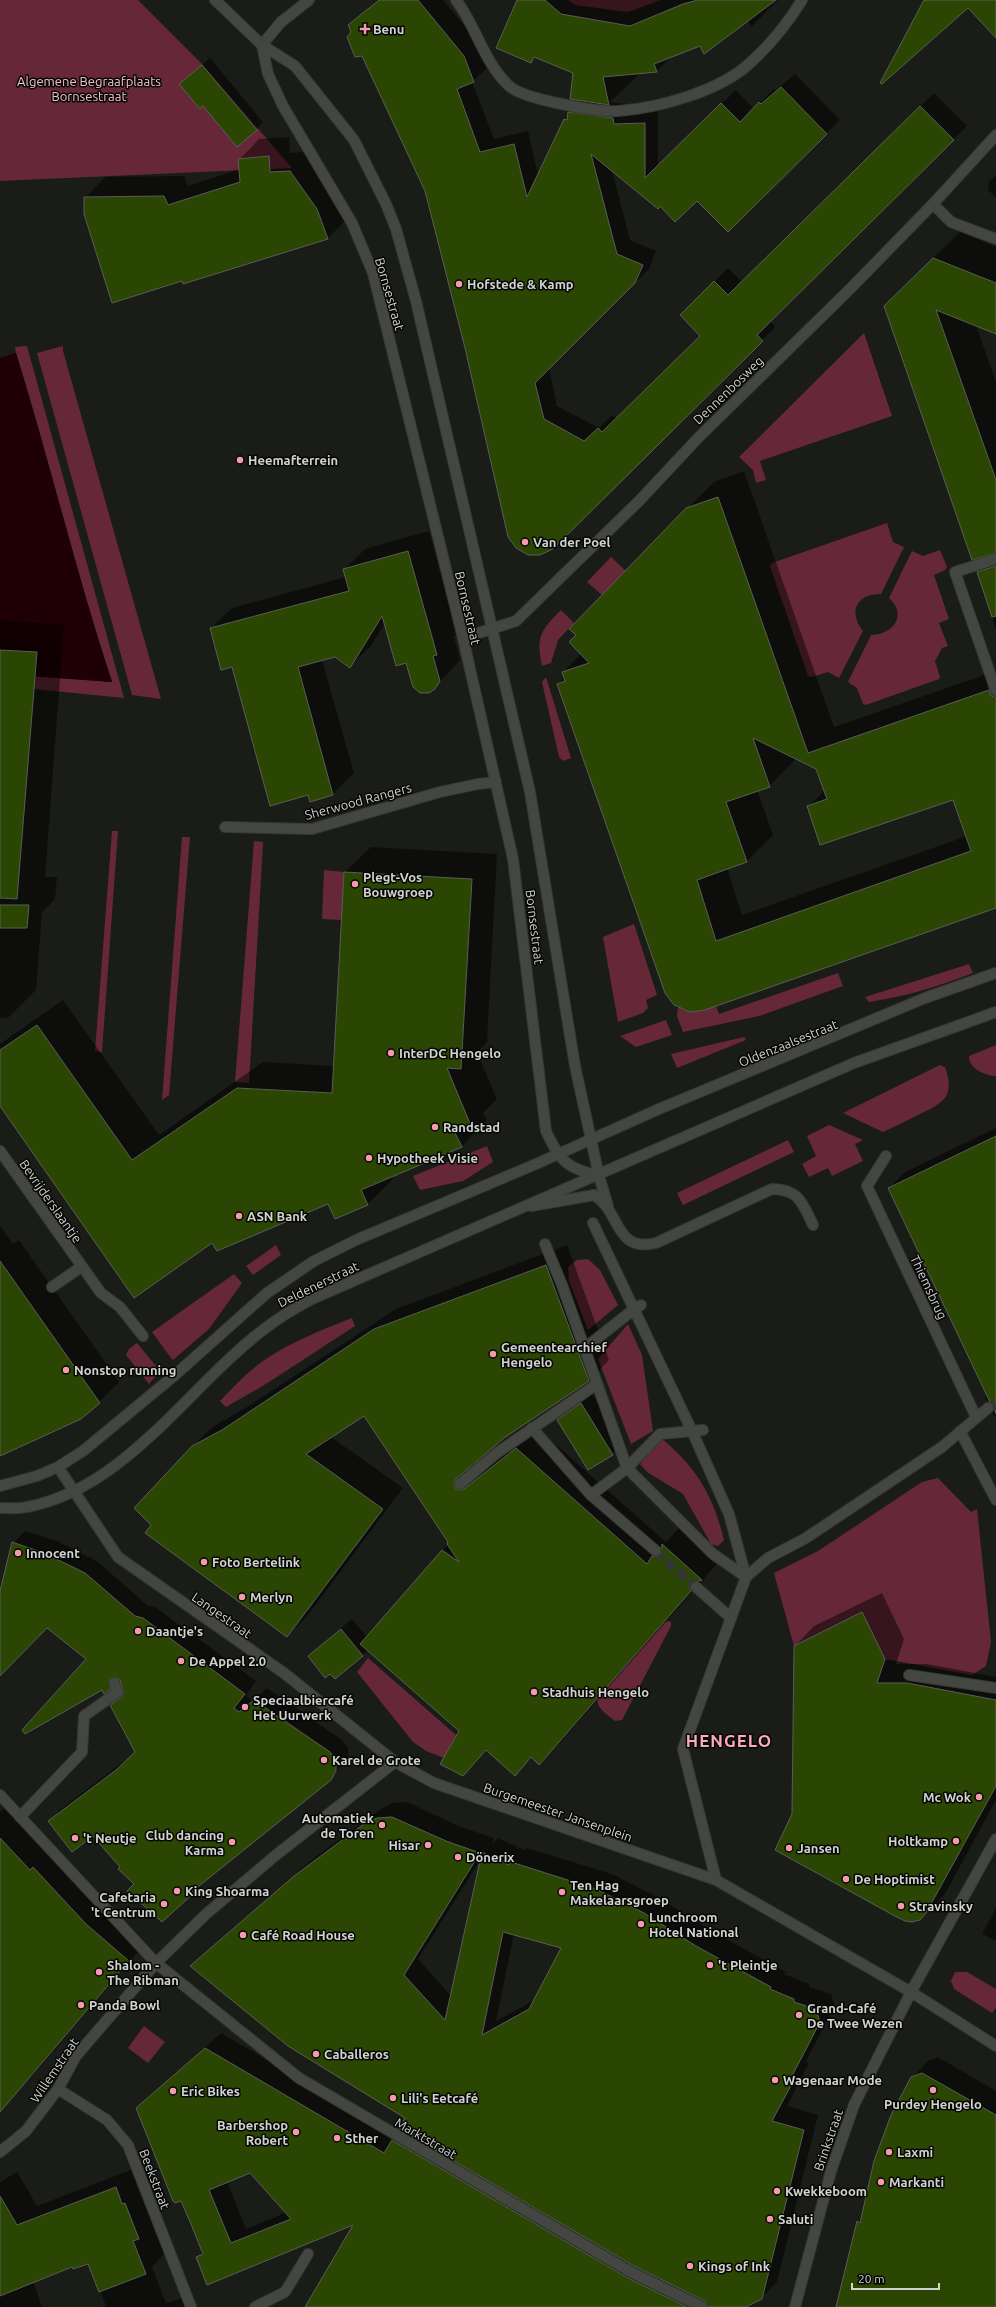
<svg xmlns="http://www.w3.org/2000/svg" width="996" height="2307" font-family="Ubuntu,sans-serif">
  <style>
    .green { fill: #662838 }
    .water { fill: #1f0006 }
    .shadow { fill: #0007; fill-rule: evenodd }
    .building { fill: #2a4602; stroke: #5a5e57; fill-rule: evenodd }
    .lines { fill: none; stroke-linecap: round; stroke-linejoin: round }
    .pedestrian-tunnel { stroke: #353733; stroke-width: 10; stroke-dasharray: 10 5; stroke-linecap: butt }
    .pedestrian-casing { stroke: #363835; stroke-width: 12 }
    .minor-casing { stroke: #363835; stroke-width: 12 }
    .tertiary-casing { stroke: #363835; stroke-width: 12 }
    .secondary-casing { stroke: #363835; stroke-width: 12 }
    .pedestrian { stroke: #444741; stroke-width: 10 }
    .minor { stroke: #444741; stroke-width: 10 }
    .tertiary { stroke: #444741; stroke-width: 10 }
    .secondary { stroke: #444741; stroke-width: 10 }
    .poi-dot { fill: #f39aac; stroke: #050605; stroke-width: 1.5 }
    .labels { text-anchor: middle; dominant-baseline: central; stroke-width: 3; stroke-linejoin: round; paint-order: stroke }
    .poi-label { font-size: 13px; font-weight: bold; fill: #d1d3cf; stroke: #050605; text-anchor: start }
    .park-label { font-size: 13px; fill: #f3c0c9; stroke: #050605 }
    .street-label { font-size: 13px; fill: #d1d3cf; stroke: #050605 }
    .district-label { font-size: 17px; font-weight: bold; letter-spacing: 1px; fill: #fda9ba; stroke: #050605 }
  </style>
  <rect width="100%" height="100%" fill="#191c17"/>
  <g class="green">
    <path d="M0 0H138L202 64 292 168 0 181Z"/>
    <path d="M568 0H661L628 12 575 5Z"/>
    <path d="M864 333 892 416 760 461 766 480 756 483 753 470 739 457Z"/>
    <path d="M27 346 124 698 34 689 35 676 112 682C76 573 50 462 16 353L15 347Z"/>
    <path d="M63 346V351L161 699 132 695 37 353Z"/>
    <path d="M887 523 893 542 904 547 881 594C856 594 848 612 863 631L839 678 828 672 812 677 808 676 770 566 772 563Z"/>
    <path d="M940 550 947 567 945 570 934 575 949 619 939 623 948 646 942 648 935 661 940 677 939 679 866 705 863 704 857 688 848 682 871 635C893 635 908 615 889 598L912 551 923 556Z"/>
    <path d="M611 557 626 571 602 595 587 582Z"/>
    <path d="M561 610 574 623 558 640 551 663 542 666C536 637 540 631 561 610Z"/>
    <path d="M546 677 571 758 563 761 559 757 542 682Z"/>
    <path d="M112 831H118L102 1052 95 1051Z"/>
    <path d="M182 837H190L169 1095 162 1100Z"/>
    <path d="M254 841 263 842V844L249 1083 235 1082Z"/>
    <path d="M324 870 344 872 342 920 322 919Z"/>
    <path d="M634 924 657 995 646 1000 648 1008 643 1013 618 1022 603 937Z"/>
    <path d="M969 964 973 973C937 987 907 996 869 1002L865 997Z"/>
    <path d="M838 973 843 986 759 1016 683 1032 677 1016 678 1007C690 1015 703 1011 716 1006L719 1014Z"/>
    <path d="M666 1020 672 1035 636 1047 620 1036Z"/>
    <path d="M744 1037 746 1040 677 1068 671 1054Z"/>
    <path d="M996 1045V1076C985 1076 968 1068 969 1056Z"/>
    <path d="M940 1065 945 1067C955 1096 945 1102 920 1114 908 1120 896 1126 883 1132L843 1113Z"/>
    <path d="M829 1125 863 1140 855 1144 863 1161 832 1176 828 1168 809 1177 802 1164 816 1156 807 1136Z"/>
    <path d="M788 1140 794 1152 683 1205 677 1193Z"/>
    <path d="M487 1146 493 1162 463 1181 420 1190 413 1176Z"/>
    <path d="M276 1245 281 1255 253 1275 246 1266Z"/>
    <path d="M588 1259 600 1270 618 1305 588 1330 569 1281 568 1267 577 1260Z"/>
    <path d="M234 1274 242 1283 209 1329 173 1360 171 1358 152 1332Z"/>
    <path d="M352 1318 355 1326 266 1384 226 1407 220 1401C234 1386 247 1372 263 1361 290 1342 322 1330 352 1318Z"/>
    <path d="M628 1324 642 1355 653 1431 631 1444 598 1359Z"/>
    <path d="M137 1343 160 1371 149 1384 126 1355 129 1349Z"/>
    <path d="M661 1438C697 1468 713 1495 724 1540L718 1546 711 1544 683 1494 647 1472 640 1464Z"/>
    <path d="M938 1478 971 1512 977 1509 991 1642 986 1666 972 1675 885 1659 862 1612 794 1646 774 1573 818 1551 922 1482Z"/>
    <path d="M668 1621 671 1622V1626L622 1720 615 1721C608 1715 597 1709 597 1699L664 1623Z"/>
    <path d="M368 1658 456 1735 444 1758 426 1751 413 1742 357 1672Z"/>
    <path d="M955 1972H967L996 1989V2008L992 2013 954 1989 951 1981Z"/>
    <path d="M144 2026 165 2042 148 2063 128 2048Z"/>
  </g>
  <path class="water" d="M16 353C50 462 76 573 112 682L0 674V358Z"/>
  <g class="shadow">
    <path d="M377 0H443L478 42 487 68 472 82 494 139 528 131 538 175 565 119 582 100 574 72 536 57 531 62 518 0H778L751 27 748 20 701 45 671 57 657 71 636 73 637 76 610 102 626 104 628 111 658 109V166L736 90 754 109 774 89 775 91 795 74 840 120 728 231 697 200 660 205 612 170 630 240 656 251 649 269 549 368 557 406 599 428 612 415 617 419 701 336 681 315 728 268 742 282 934 93 967 126 770 321 775 327 553 548 465 348 426 190 350 25Z"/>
    <path d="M210 58 263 122 256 130 203 104 180 84Z"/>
    <path d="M289 137 290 153 311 151 348 218 328 238 183 280 85 198 105 177 184 176 188 186 240 169 239 160 259 139Z"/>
    <path d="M996 175V198L988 190 989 181Z"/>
    <path d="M960 232 996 247V333L976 325 996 382V552L911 280Z"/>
    <path d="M744 471 834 727 996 671V906L705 1009 558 684 565 677 563 672 582 653 687 509 714 482ZM794 757 817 768 825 790 808 807 953 799 967 836 742 915 727 868 747 861 773 835 757 790 769 786 795 760Z"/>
    <path d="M429 531 457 633 454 637 460 660 434 688 385 623 371 646 350 666 335 656 322 660 354 773 333 794 310 800 211 628 232 608 346 577 344 570 365 549Z"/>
    <path d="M996 554V630L978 572Z"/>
    <path d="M0 620 64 625 45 877H57L55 899 42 912 36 990 8 1018 0 1017Z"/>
    <path d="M371 847 497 854 487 1042 477 1053 497 1099 483 1113 487 1120 462 1146 392 1176 393 1179 367 1205 329 1202 212 1242 0 1105V1044L63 1000 159 1135 263 1062 334 1066 345 872ZM358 1185H360L364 1194H362Z"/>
    <path d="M996 1128V1416L993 1415 994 1403 985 1399 987 1394 889 1188 905 1172Z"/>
    <path d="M0 1226 13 1244 19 1240 119 1382 99 1402 0 1454Z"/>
    <path d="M567 1245 609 1360 589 1381 504 1437 474 1462 475 1467 486 1469 537 1428 666 1542 683 1524 722 1558 560 1743 539 1763 532 1757 515 1775 487 1750 463 1775 460 1731 368 1650 362 1655 309 1656 352 1619 367 1637 450 1542 364 1415 331 1437 403 1488 308 1615 287 1636 153 1525 191 1448 212 1427 244 1409 396 1309Z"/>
    <path d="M592 1393 623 1443 612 1454 558 1420 569 1409Z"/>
    <path d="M25 1531 57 1541 97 1561 147 1605 155 1607 256 1681 246 1695 252 1701 267 1688 342 1740 348 1748V1758L330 1779 206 1879 194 1892 136 1883 93 1835 49 1822 61 1809 136 1752 112 1705 125 1692 120 1679 109 1689 88 1659 47 1627 0 1673V1595L13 1543Z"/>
    <path d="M882 1593 904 1639 896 1664H927L996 1677V1800L945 1894 925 1914 793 1814 795 1646 814 1626Z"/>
    <path d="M407 1802 461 1827 494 1838 492 1844 498 1838 524 1850 527 1848 612 1874 659 1898 712 1931 786 1972 784 1974 809 1984V1987L831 1994 835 2006 806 2061 809 2063 787 2106 818 2115 777 2282 761 2298 746 2307H306L355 2223 197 2257 203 2252 182 2200 137 2108 221 2033 397 2136 403 2130 406 2118 192 1966 310 1861 381 1809 393 1803ZM481 1859 451 1996 418 1959ZM514 1934 562 1947 535 2000 496 2021ZM251 2172 287 2212 246 2229 227 2181Z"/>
    <path d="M4 1808 103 1907 146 1943 33 2075 0 2106V1812Z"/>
    <path d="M996 1908V1941L982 1934Z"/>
    <path d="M938 2057 996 2091V2307H837L858 2222 863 2217 912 2078 928 2061Z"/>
    <path d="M136 2168 165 2253 152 2267 166 2303 187 2297 191 2307H102L106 2306 89 2262 33 2281 42 2307H0V2182L17 2172 37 2206Z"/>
  </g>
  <g class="building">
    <path d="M379 0H418L464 56 474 82 457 89 480 152 514 144 527 197 564 119 567 120 568 112 613 118 614 124 645 123V178L721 103 740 122 759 102 761 104 781 87 827 134 728 232 697 201 675 222 660 206 658 209 591 154 617 254 643 265 635 283 535 383 544 419 584 441 598 428 602 432 700 336 680 315 714 281 728 295 920 106 954 140 757 335 763 341 553 549 540 555H528L516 548 508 537 465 348 425 191 362 56 355 57 347 37 351 32 348 25Z"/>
    <path d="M517 0H545L561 14 630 26 683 4 698 0H776L704 54 700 46 654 64 657 72 603 77 609 105 570 99 573 73 534 57 531 63 496 48Z"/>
    <path d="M924 0H996V38L968 8 882 84 880 83Z"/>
    <path d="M202 65 257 130 237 147 203 106 200 109 179 84Z"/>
    <path d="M269 156 270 172 290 171 317 209 328 239 183 284 182 281 112 303 84 214V197L164 196 168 205 240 182 238 159Z"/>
    <path d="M933 258 996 283V334L936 310 996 480V553L972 560 884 306Z"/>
    <path d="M718 497 808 753 989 690 991 696 996 697V908L705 1010 690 1012 674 1005 665 993 557 684 565 681 562 672 589 663 569 642 576 635 569 629 686 508ZM753 738 816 769 827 799 807 806 820 845 953 800 971 851 716 941 697 880 747 862 726 802 770 787Z"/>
    <path d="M408 551 437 655 433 656 440 681 435 689 429 693H420L413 687 406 663 396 666 382 616 350 668 335 657 298 667 333 795 310 802 308 795 270 806 232 667 221 670 210 628 349 591 343 569Z"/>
    <path d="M996 566V616L992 617 977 572Z"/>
    <path d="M0 650 37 652 17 899 0 898Z"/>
    <path d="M344 872 472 879 461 1069 447 1068 471 1126 455 1133 462 1147 361 1190 368 1205 335 1219 328 1204 217 1251 212 1243 134 1298 0 1106V1050L37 1025 132 1160 237 1088 332 1093Z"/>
    <path d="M0 905H29L27 928H0Z"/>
    <path d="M996 1136V1414L993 1404 990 1402 888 1188Z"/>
    <path d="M0 1261 100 1403 81 1419 0 1456Z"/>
    <path d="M546 1265 589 1381 504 1438 456 1479 454 1482 455 1488 458 1490 464 1489 516 1448 647 1564 652 1556 658 1557 661 1555 662 1544 702 1580 691 1583V1591L539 1765 531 1757 515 1776 486 1750 463 1776 440 1764 459 1731 360 1644 442 1550 459 1562 447 1544 448 1542 364 1416 306 1454 383 1509 287 1637 145 1533 151 1525 134 1508 192 1446 222 1430 374 1329Z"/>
    <path d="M581 1403 613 1455 588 1470 557 1420Z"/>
    <path d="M12 1542 44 1553 85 1573 135 1616 143 1618 245 1694 234 1708 239 1712 254 1700 330 1752 336 1760V1771L331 1780 194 1890 195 1892 162 1922 127 1891 134 1884 118 1869 120 1867 93 1836 72 1852 48 1821 116 1770 135 1752 110 1705 122 1697 124 1693 120 1680 115 1677 109 1680 110 1690 104 1694 102 1690 25 1734 22 1730 86 1659 47 1628 0 1676V1591Z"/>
    <path d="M862 1612 885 1659 877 1683H907L996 1700V1786L926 1913 920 1920 912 1922 905 1921 893 1915 775 1850 792 1814 794 1646Z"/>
    <path d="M341 1629 363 1656 335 1679 330 1674 325 1678 308 1656Z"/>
    <path d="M392 1817 446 1841 480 1853 404 1975 445 2020 482 1852 509 1865 511 1862 596 1889 644 1913 696 1946 771 1987 770 1989 794 1999V2002L816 2009 820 2022 792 2076 795 2078 772 2121 804 2130 762 2299 746 2307H708L705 2301 634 2266 399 2129 405 2118 288 2046 190 1966 294 1876 365 1823 377 1818ZM503 1932 561 1948 529 2009 482 2035Z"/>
    <path d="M0 1838 30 1870 33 1867 86 1924 129 1961 0 2112Z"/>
    <path d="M205 2048 384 2153 392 2140 628 2278 687 2307H305L353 2225 207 2285 196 2257 203 2254 191 2224 181 2201 175 2203 173 2201 136 2108ZM250 2173 291 2219 231 2243 209 2190Z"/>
    <path d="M922 2073 996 2115V2307H836L857 2221 860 2223 874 2161 891 2115 911 2077Z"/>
    <path d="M116 2187 122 2204 125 2203 139 2239 133 2241 146 2274 99 2292 88 2264 73 2269 72 2267 0 2296V2196L17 2225Z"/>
  </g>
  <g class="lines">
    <g class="pedestrian-tunnel">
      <path d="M988 1408 996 1404"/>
      <path d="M656 1551 696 1587"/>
    </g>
    <defs>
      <g id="pedestrian">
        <path d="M0 1151 101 1293 120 1307 143 1336"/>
        <path d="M886 1156 867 1186 976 1417"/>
        <path d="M593 1223 692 1431 729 1514 746 1577"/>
        <path d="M545 1244 562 1285 627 1468 713 1554 746 1577"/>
        <path d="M52 1287 81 1267"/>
        <path d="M585 1348 633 1310 641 1305"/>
        <path d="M532 1428 591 1495 627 1468 660 1434 703 1430"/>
        <path d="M960 1431 996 1500"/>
        <path d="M460 1484 497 1453 597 1384"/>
        <path d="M591 1495 656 1551"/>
        <path d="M746 1577 768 1558 806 1538 942 1447 988 1408"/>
        <path d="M696 1587 731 1618"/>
        <path d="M284 1673 395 1762 434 1783 716 1880 911 1992 996 2046"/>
        <path d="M909 1675 996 1688"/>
        <path d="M0 1795 156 1963 299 2078 631 2272 702 2307"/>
        <path d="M20 1817 82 1752 84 1716 118 1692 114 1683"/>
        <path d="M716 1880 683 1749 746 1577"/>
        <path d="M58 2089 76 2056 156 1963 205 1915 276 1855 395 1762"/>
        <path d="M255 2307 285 2292 308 2254"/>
        <path d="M795 2307 831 2171 854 2105 911 1992 996 1839"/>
      </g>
      <g id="minor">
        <path d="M456 0C476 26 484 62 508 85 518 95 547 101 562 104 580 108 600 112 618 111 659 108 720 91 750 63 770 45 788 23 802 0"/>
        <path d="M933 204 951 222 996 239"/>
        <path d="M996 559 955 572 996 691"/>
        <path d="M463 638 516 621 640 500 699 437 850 289 933 204 996 135"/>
        <path d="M225 827 312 829 440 792 478 784 496 782"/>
        <path d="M599 1176 608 1206"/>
        <path d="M531 1206 594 1195C621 1211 614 1253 656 1243L772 1189C799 1189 803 1204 813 1225"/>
        <path d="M58 1467 118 1557 284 1673"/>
        <path d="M0 2152 26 2131 58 2089 107 2120 128 2145 191 2307"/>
      </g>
      <path id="tertiary" d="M262 45 281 22 309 0"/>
      <g id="secondary">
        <path d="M215 0 262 45 295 66 354 140 386 204 396 229 416 301 530 792 575 1066 599 1176"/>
        <path d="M262 45 268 74 283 106 352 223 373 273 463 638 513 859 546 1131C560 1161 566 1168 599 1176"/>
        <path d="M0 1486 37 1476 58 1467 83 1451 175 1375 267 1293 314 1261 356 1240 536 1164 659 1109 925 998 996 973"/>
        <path d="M0 1508C9 1508 19 1509 27 1507 126 1488 188 1387 263 1330 278 1318 295 1308 312 1299L854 1063 996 1012"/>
      </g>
    </defs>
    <use href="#pedestrian" class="pedestrian-casing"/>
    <use href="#minor" class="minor-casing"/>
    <use href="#tertiary" class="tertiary-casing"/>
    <use href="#secondary" class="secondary-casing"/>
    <use href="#pedestrian" class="pedestrian"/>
    <use href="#minor" class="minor"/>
    <use href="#tertiary" class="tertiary"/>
    <use href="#secondary" class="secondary"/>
  </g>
  <g class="poi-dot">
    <path d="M363 23h4v4h4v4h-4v4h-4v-4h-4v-4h4z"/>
    <circle cx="459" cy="284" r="4"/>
    <circle cx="240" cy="460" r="4"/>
    <circle cx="525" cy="542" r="4"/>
    <circle cx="355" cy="884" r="4"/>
    <circle cx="391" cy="1053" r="4"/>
    <circle cx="435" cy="1127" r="4"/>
    <circle cx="369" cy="1158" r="4"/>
    <circle cx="239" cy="1216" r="4"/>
    <circle cx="493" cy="1354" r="4"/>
    <circle cx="66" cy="1370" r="4"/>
    <circle cx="18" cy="1553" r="4"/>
    <circle cx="204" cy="1562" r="4"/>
    <circle cx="242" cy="1597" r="4"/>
    <circle cx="138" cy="1631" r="4"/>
    <circle cx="181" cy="1661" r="4"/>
    <circle cx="534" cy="1692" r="4"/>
    <circle cx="245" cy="1707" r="4"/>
    <circle cx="324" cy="1760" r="4"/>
    <circle cx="979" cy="1797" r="4"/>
    <circle cx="382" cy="1825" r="4"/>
    <circle cx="75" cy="1838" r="4"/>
    <circle cx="956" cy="1841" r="4"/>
    <circle cx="232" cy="1842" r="4"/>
    <circle cx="428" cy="1845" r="4"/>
    <circle cx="789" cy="1848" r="4"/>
    <circle cx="458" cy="1857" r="4"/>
    <circle cx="846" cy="1879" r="4"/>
    <circle cx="177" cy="1891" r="4"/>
    <circle cx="562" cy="1892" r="4"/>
    <circle cx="164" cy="1904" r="4"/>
    <circle cx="901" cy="1906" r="4"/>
    <circle cx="641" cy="1924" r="4"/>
    <circle cx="243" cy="1935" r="4"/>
    <circle cx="710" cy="1965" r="4"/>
    <circle cx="99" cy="1972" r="4"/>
    <circle cx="81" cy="2005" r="4"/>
    <circle cx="799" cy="2015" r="4"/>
    <circle cx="316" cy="2054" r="4"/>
    <circle cx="775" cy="2080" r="4"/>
    <circle cx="933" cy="2090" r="4"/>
    <circle cx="173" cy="2091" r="4"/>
    <circle cx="393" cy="2098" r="4"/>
    <circle cx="296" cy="2132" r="4"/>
    <circle cx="337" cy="2138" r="4"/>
    <circle cx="889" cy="2152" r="4"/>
    <circle cx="881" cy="2182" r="4"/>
    <circle cx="777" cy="2191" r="4"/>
    <circle cx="770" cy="2219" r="4"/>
    <circle cx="690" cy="2266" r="4"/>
  </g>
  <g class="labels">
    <g class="poi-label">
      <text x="373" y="29">Benu</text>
      <text x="467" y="284">Hofstede &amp; Kamp</text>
      <text x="248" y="460">Heemafterrein</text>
      <text x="533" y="542">Van der Poel</text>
      <text x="363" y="877">Plegt-Vos<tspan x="363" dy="15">Bouwgroep</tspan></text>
      <text x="399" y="1053">InterDC Hengelo</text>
      <text x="443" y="1127">Randstad</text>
      <text x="377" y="1158">Hypotheek Visie</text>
      <text x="247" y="1216">ASN Bank</text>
      <text x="501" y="1347">Gemeentearchief<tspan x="501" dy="15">Hengelo</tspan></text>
      <text x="74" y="1370">Nonstop running</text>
      <text x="26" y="1553">Innocent</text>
      <text x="212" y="1562">Foto Bertelink</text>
      <text x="250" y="1597">Merlyn</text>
      <text x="146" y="1631">Daantje's</text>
      <text x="189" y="1661">De Appel 2.0</text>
      <text x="542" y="1692">Stadhuis Hengelo</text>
      <text x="253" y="1700">Speciaalbiercafé<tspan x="253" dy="15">Het Uurwerk</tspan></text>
      <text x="332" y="1760">Karel de Grote</text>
      <text x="971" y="1797" text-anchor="end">Mc Wok</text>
      <text x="374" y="1818" text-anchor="end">Automatiek<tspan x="374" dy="15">de Toren</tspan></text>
      <text x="224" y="1835" text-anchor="end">Club dancing<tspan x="224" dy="15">Karma</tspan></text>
      <text x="83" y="1838">'t Neutje</text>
      <text x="948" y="1841" text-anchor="end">Holtkamp</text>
      <text x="420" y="1845" text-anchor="end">Hisar</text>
      <text x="797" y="1848">Jansen</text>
      <text x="466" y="1857">Dönerix</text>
      <text x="854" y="1879">De Hoptimist</text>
      <text x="570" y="1885">Ten Hag<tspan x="570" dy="15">Makelaarsgroep</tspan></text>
      <text x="185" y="1891">King Shoarma</text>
      <text x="156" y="1897" text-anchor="end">Cafetaria<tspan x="156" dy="15">'t Centrum</tspan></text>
      <text x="909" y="1906">Stravinsky</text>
      <text x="649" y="1917">Lunchroom<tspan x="649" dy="15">Hotel National</tspan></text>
      <text x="251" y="1935">Café Road House</text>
      <text x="107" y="1965">Shalom -<tspan x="107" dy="15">The Ribman</tspan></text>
      <text x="718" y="1965">'t Pleintje</text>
      <text x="89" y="2005">Panda Bowl</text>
      <text x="807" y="2008">Grand-Café<tspan x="807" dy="15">De Twee Wezen</tspan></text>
      <text x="324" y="2054">Caballeros</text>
      <text x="783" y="2080">Wagenaar Mode</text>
      <text x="181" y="2091">Eric Bikes</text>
      <text x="401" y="2098">Lili's Eetcafé</text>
      <text x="933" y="2104" text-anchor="middle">Purdey Hengelo</text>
      <text x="288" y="2125" text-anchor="end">Barbershop<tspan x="288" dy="15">Robert</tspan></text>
      <text x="345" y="2138">Sther</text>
      <text x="897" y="2152">Laxmi</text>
      <text x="889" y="2182">Markanti</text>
      <text x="785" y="2191">Kwekkeboom</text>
      <text x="778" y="2219">Saluti</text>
      <text x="698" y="2266">Kings of Ink</text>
    </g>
    <g class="park-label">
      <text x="89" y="81">Algemene Begraafplaats<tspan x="89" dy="15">Bornsestraat</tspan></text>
    </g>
    <g class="street-label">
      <text transform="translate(390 294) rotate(74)">Bornsestraat</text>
      <text transform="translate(728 390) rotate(-44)">Dennenbosweg</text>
      <text transform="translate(468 608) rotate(77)">Bornsestraat</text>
      <text transform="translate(358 801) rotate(-15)">Sherwood Rangers</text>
      <text transform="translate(535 927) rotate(83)">Bornsestraat</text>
      <text transform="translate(788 1043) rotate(-22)">Oldenzaalsestraat</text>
      <text transform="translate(51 1201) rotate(55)">Bevrijderslaantje</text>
      <text transform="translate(318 1284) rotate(-26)">Deldenerstraat</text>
      <text transform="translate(929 1287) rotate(65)">Thiemsbrug</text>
      <text transform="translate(222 1615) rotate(35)">Langestraat</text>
      <text transform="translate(558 1812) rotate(19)">Burgemeester Jansenplein</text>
      <text transform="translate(54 2070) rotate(-56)">Willemstraat</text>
      <text transform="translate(426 2138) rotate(30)">Marktstraat</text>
      <text transform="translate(828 2140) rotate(-71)">Brinkstraat</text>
      <text transform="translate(155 2179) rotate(69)">Beekstraat</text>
    </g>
    <g class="district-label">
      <text x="729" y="1740">HENGELO</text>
    </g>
  </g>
  <path d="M852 2283v6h87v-6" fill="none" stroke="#d1d3cf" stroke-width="2"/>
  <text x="858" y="2283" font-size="12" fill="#d1d3cf" stroke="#050605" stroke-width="3" paint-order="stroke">20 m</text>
</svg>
